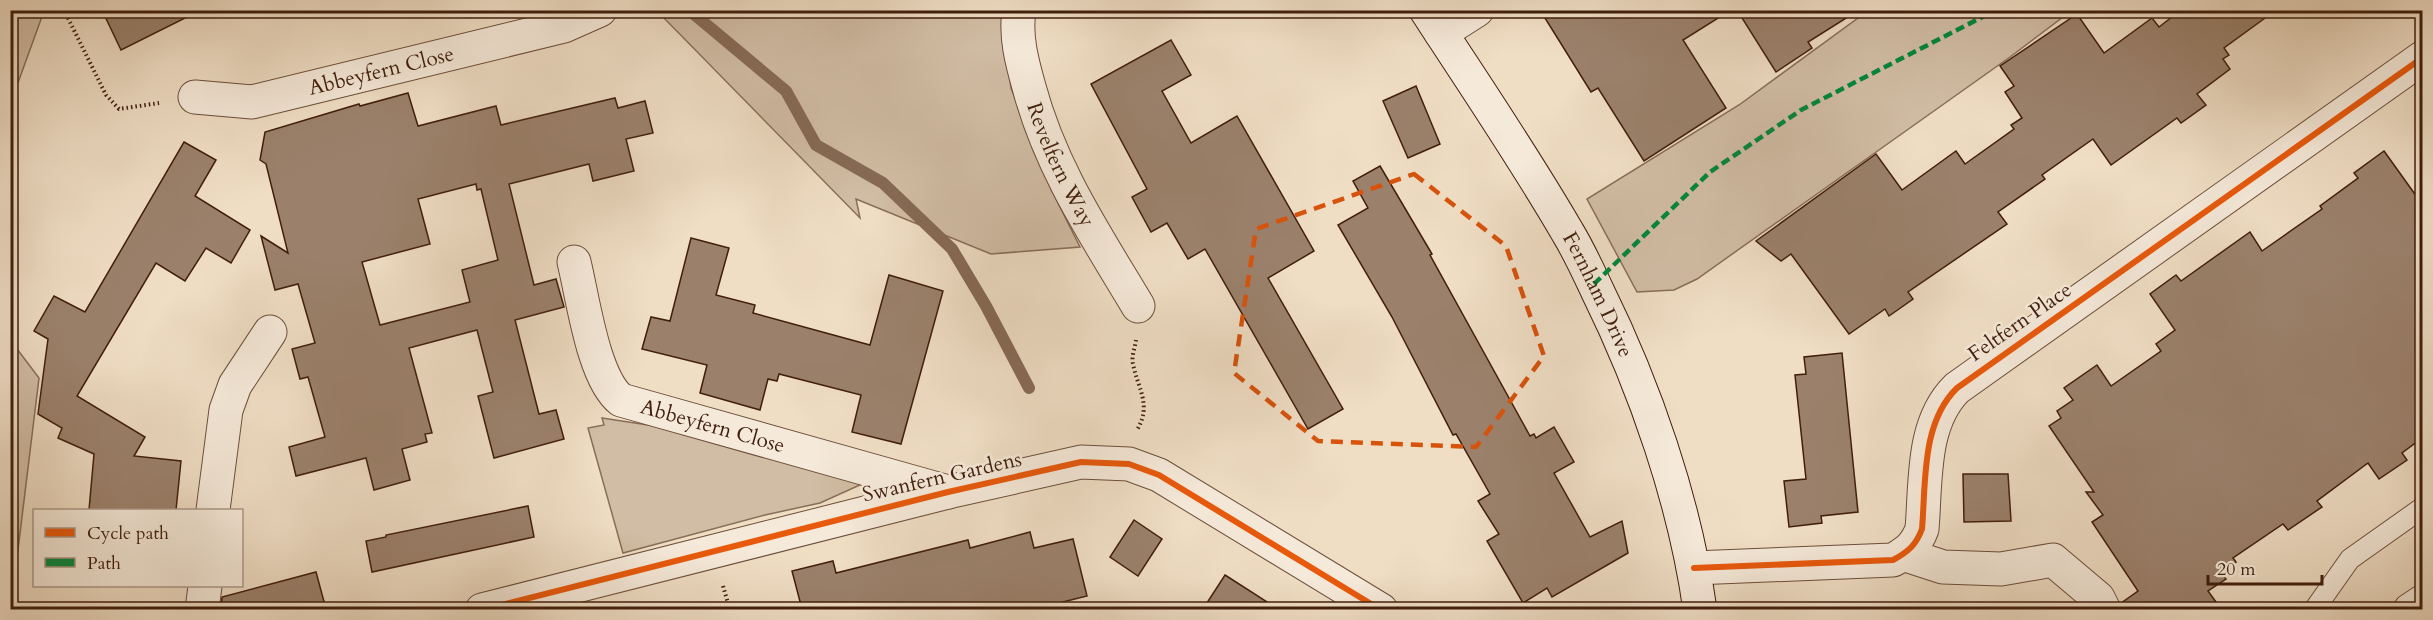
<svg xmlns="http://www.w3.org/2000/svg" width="2433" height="620" font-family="Cardo,serif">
  <rect width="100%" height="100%" fill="#efddc4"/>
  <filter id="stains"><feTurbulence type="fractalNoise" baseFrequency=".00333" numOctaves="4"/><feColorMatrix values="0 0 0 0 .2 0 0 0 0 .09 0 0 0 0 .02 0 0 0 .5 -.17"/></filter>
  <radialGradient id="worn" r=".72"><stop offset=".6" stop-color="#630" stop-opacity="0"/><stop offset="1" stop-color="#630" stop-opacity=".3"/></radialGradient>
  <g fill="#d1bda5" stroke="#886e58" stroke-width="1.5">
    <path d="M11,10L44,11L11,102L10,11Z"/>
    <path d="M1869,10L2071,11L2010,57L1697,279L1674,290L1637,292L1587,199L1739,105Z"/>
    <path d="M653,11H1001L1011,88L1051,189L1080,247L991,254L856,199L860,218L664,18Z"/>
    <path d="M11,341L39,378L11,607Z"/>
    <path d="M602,418L707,434L853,474L860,485L820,503L765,515L623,553L588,428L604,425Z"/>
  </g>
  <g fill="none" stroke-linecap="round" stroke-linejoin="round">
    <path stroke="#866a55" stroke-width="12" d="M689,10L786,91L816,145L883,183L952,249L986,306L1029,388"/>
  </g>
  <g fill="#9b816c" stroke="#401e0c" stroke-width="1.5" fill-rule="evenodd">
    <path d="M102,10H201L121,50Z"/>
    <path d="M1540,10H1731L1683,40L1726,108L1644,161L1598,88L1591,92Z"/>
    <path d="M1737,10H1859L1808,42L1812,48L1776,72Z"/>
    <path d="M2181,10H2276L2224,48L2229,55L2223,59L2230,69L2197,94L2206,105L2181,123L2177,118L2111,165L2093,139L2042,175L2045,179L1998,212L2007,224L1908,292L1913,299L1889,316L1885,309L1849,334L1791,254L1781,261L1756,241L1876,154L1902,190L1956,151L1965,164L2014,129L2011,125L2022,118L2005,92L2014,86L2000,66L2077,14L2104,53L2152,18L2159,27Z"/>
    <path d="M1171,40L1191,75L1162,91L1191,143L1237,116L1314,251L1268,278L1343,409L1308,429L1205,249L1188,259L1167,223L1151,232L1132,197L1147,189L1091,84Z"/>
    <path d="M1416,86L1440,144L1408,158L1383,101Z"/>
    <path d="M408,93L418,126L496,106L501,125L615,98L618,108L645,101L653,133L626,139L634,171L593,181L589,164L509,184L534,285L556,279L564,307L515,320L539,414L556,410L564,439L494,458L478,396L493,392L477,330L409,348L432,433L425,434L427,442L402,449L410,480L374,490L366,458L296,476L289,447L325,437L308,377L300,379L292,349L315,343L298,284L275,290L261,236L288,253L266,164L260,160L265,132L359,104L360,106ZM476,184L477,190L481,189L498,260L462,270L470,302L380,325L362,262L430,244L418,199Z"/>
    <path d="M184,142L216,160L195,196L250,230L231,263L206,248L185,281L156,263L77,396L145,437L134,456L181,461L176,510H89L94,454L58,438L62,428L38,414L48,339L34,331L54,296L85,312Z"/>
    <path d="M2384,151L2422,204V438L2402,453L2407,460L2379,479L2368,463L2317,501L2322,507L2288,530L2283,524L2233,558L2236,562L2221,572L2226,579L2208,591L2221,609H2122L2121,603L2138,591L2092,522L2103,515L2086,492H2094L2049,426L2061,418L2057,411L2073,400L2064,388L2097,365L2111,386L2161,351L2156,344L2175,330L2150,294L2176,275L2181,281L2250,232L2262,251L2322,209L2320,206L2358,178L2354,173Z"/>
    <path d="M1380,166L1432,254L1430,255L1530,436L1534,434L1536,438L1554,427L1574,462L1554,473L1590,537L1622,521L1628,553L1552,597L1547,588L1523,603L1487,541L1499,534L1478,501L1490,494L1456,434L1453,435L1392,317L1338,225L1368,208L1353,181Z"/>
    <path d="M691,238L729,248L716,295L755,305L753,313L870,345L889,275L943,291L901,444L852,432L861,395L779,374L777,381L768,379L760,410L700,393L707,365L642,349L651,317L670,321Z"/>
    <path d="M1842,353L1858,512L1821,516L1822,523L1789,527L1784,481L1806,479L1795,375L1806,374L1804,357Z"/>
    <path d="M1963,474H2008L2011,521L1964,522Z"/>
    <path d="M528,506L534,537L372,572L366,541L386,537V535Z"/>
    <path d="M1134,520L1162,539L1138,576L1110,557Z"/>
    <path d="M1030,532L1034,548L1073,539L1087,596L1035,609H802L792,571L833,561L836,573L968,540L970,548Z"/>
    <path d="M316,572L326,609H221L222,597Z"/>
    <path d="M1225,575L1278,609H1203Z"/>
  </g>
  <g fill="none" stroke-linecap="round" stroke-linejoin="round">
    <defs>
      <path id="lane" d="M2314,610L2350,559L2422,508"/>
      <g id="street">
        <path id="s1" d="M1019,10C1015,37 1022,62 1029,87C1051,169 1095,234 1138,306"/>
        <path d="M1441,33L1477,10"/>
        <path id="s2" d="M195,97L252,102L564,26L600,10"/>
        <path id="s3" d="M574,262C583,298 593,378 621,400L948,492"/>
        <path d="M213,510L226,410L235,385L270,332"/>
        <path d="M1903,554L1943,567L2001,569L2053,560L2098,598L2104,610"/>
        <path d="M1694,568L1893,560C1908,552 1916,545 1922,529C1926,483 1921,423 1957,388L2422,58"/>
        <path d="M202,610L205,586"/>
        <path d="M482,610L948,492L1081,462L1129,464L1159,475L1381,610"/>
        <path d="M2410,610L2422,602"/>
      </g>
      <g id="secondary">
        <path id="s4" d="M1426,10C1474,84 1524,157 1568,233C1579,251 1588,271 1597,290C1645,387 1685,502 1700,610"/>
      </g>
    </defs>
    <use href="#lane" stroke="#6c4e3a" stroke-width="22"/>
    <use href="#street" stroke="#6c4e3a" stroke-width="35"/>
    <use href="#secondary" stroke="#401e0c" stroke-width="35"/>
    <g stroke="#401e0c" stroke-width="4" stroke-dasharray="1.5 3" stroke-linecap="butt">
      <path d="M64,10L106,95L119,109L159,103"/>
      <path d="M1136,340C1135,348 1131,357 1133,364C1138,389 1152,405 1137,430"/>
      <path d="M723,586L730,610"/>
    </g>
    <use href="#lane" stroke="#f5e9d9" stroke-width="20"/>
    <use href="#street" stroke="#f5e9d9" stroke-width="33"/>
    <use href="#secondary" stroke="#f5e9d9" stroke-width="33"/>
    <path stroke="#00873e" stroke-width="4.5" stroke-dasharray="9 4.5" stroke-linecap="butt" d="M1594,284L1710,172L1801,110L1996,10"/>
    <defs>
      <g id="cycleway">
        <path d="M1694,568L1893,560C1908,552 1916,545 1922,529C1926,483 1921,423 1957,388L2422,58"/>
        <path d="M482,610L948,492L1081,462L1129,464L1159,475L1381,610"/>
      </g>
    </defs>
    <use href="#cycleway" stroke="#f5e9d9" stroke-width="10"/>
    <use href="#cycleway" stroke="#e8590c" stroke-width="6"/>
  </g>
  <path fill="none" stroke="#d7530c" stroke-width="4.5" stroke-dasharray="12 8" stroke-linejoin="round" d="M1414,174L1506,246L1544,356L1476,447L1318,441L1234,373L1256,229Z"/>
  <g text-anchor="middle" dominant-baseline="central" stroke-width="5" stroke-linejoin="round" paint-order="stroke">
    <g font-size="21" fill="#401e0c" stroke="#f5e9d9">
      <text stroke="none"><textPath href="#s2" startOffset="190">Abbeyfern Close</textPath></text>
      <text stroke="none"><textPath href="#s1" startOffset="162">Revelfern Way</textPath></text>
      <text stroke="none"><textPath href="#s4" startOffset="333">Fernham Drive</textPath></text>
      <text transform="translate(2020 322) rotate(-35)">Feltfern Place</text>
      <text stroke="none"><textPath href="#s3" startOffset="243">Abbeyfern Close</textPath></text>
      <text transform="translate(942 477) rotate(-13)">Swanfern Gardens</text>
    </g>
  </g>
  <rect width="2433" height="620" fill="none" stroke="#efddc4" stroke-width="36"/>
  <rect x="12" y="12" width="2409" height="596" fill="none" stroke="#401e0c" stroke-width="3"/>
  <rect x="18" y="18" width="2397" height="584" fill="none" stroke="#401e0c" stroke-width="1.5"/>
  <rect x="33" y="509" width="210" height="78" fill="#f5e9d9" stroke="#ad9887" stroke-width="1.5"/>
  <rect x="45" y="528" width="30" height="9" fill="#e8590c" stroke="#ad9887" stroke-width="1.5"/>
  <text x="87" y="539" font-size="18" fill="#401e0c">Cycle path</text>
  <rect x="45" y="558" width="30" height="9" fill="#00873e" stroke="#ad9887" stroke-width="1.5"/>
  <text x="87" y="569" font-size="18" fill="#401e0c">Path</text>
  <path d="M2208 575v9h114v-9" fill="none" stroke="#401e0c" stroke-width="3"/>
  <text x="2217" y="575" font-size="18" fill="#401e0c" stroke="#f5e9d9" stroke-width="4.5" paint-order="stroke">20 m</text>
  <rect width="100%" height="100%" filter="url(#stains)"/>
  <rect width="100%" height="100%" fill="url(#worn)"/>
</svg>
